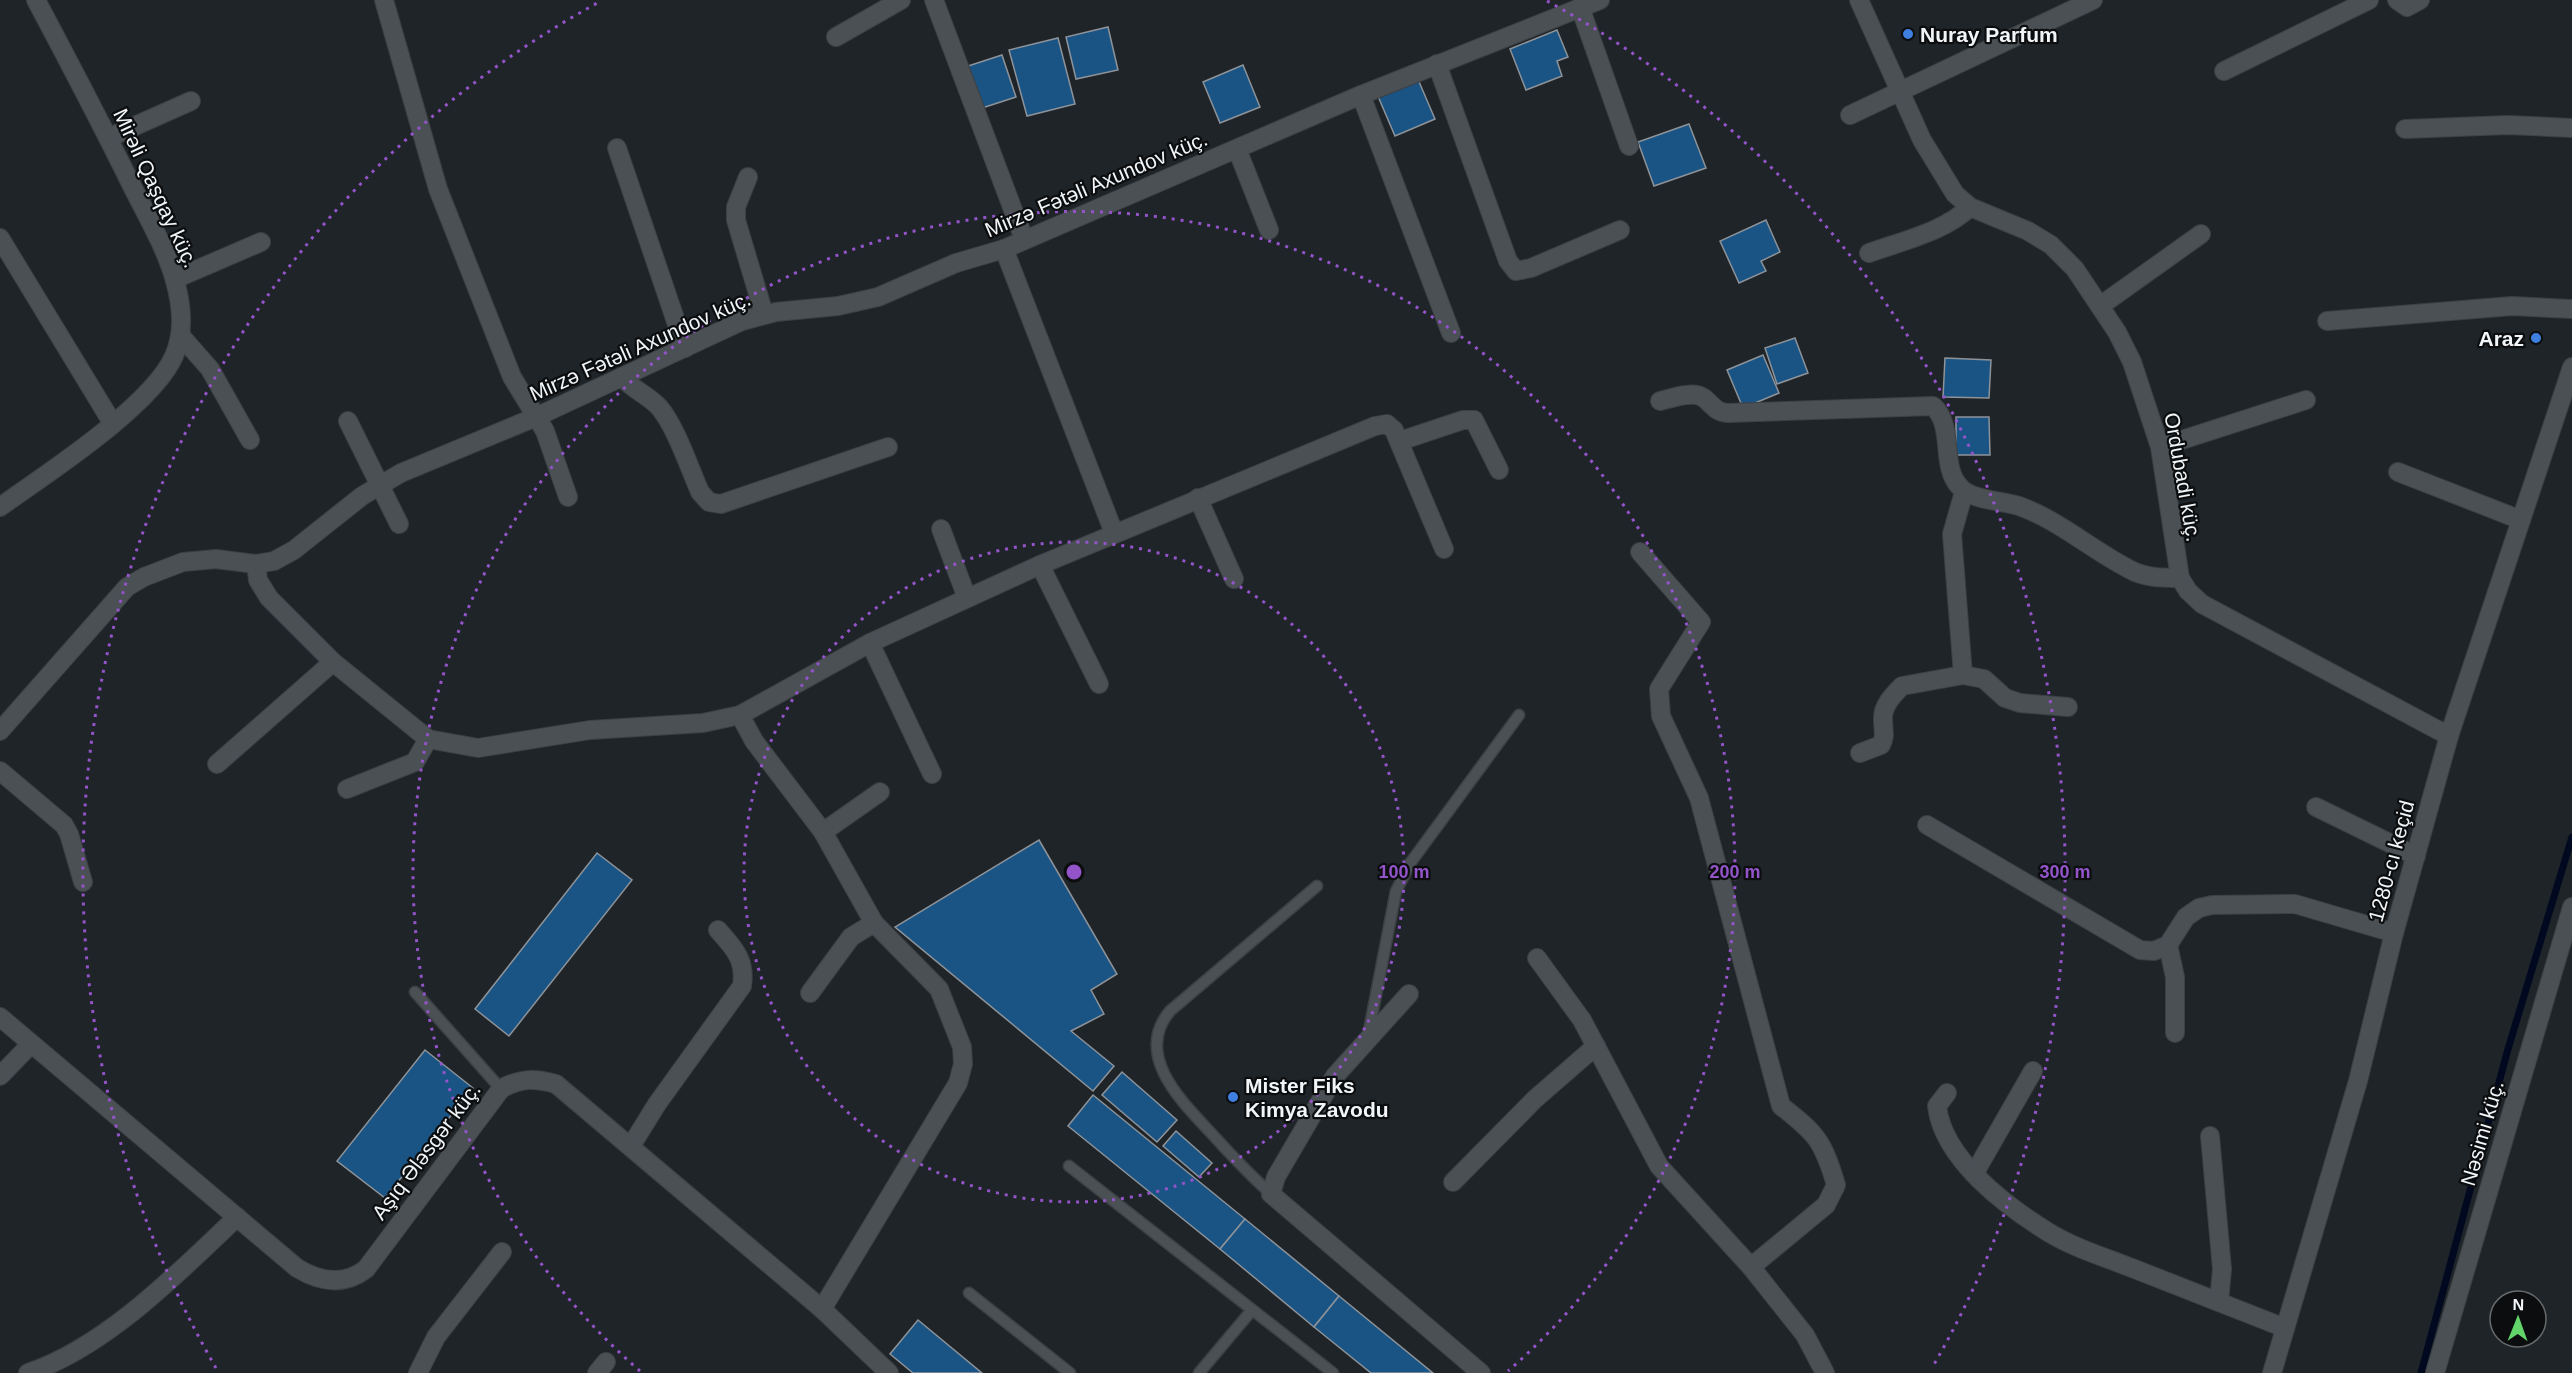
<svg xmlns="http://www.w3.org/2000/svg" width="2572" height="1373" font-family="Arial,sans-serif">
  <rect width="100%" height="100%" fill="#1f2428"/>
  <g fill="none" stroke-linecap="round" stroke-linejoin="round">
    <path stroke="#000920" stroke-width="7" d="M2421,1373L2508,1049L2572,837"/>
  </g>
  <g fill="#1a5484" stroke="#8e9399" stroke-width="1.5">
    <path d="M1108,27L1118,70L1076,79L1066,37Z"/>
    <path d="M1557,30L1568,57L1557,61L1562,76L1526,90L1510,49Z"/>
    <path d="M1058,38L1075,104L1027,116L1009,50Z"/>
    <path d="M1002,55L1016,97L979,109L965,67Z"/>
    <path d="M1243,65L1260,107L1220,123L1203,82Z"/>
    <path d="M1417,77L1435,119L1395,136L1377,94Z"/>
    <path d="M1689,124L1706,168L1654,186L1638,142Z"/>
    <path d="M1766,220L1780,252L1761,261L1766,271L1739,283L1720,241Z"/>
    <path d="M1795,338L1808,373L1777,384L1765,348Z"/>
    <path d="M1763,355L1779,393L1743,408L1727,370Z"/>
    <path d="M1945,358L1991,360L1989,398L1943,397Z"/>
    <path d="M1956,417H1989L1990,455H1956Z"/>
    <path d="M1039,840L1117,974L1091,990L1104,1014L1071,1031L1114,1066L1093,1091L895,927Z"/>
    <path d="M597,853L632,880L509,1036L475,1009Z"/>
    <path d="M425,1050L473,1088L385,1198L337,1161Z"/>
    <path d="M1122,1072L1177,1120L1157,1142L1102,1095Z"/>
    <path d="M1093,1095L1245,1219L1220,1249L1068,1126Z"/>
    <path d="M1176,1131L1212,1163L1199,1177L1163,1146Z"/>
    <path d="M1245,1219L1339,1296L1314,1327L1220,1249Z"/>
    <path d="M1339,1296L1433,1373H1371L1314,1327Z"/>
    <path d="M918,1320L982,1373H913L890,1354Z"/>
  </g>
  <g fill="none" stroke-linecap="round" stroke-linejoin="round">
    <defs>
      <g id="service">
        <path d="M415,992L501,1089"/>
        <path d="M1368,1036L1396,891L1411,862L1519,715"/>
        <path d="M1069,1166L1333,1373"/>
        <path d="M1271,1194C1250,1175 1231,1155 1212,1134C1182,1102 1133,1055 1170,1011L1317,886"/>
        <path d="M969,1293L1070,1373"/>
        <path d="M1199,1373L1252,1310"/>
      </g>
      <g id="minor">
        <path d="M384,0L438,189L512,377L545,431L568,497"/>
        <path d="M934,0L1024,239"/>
        <path d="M1859,0L1922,140L1955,194L1970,207L2028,231L2051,245L2075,269L2117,332L2132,362L2160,447L2180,578L2188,591L2202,604L2449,736"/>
        <path d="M2397,0L2407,7L2420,0"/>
        <path d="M1580,7L1629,146"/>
        <path d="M836,37L901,0"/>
        <path d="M1437,64L1508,261L1516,271L1531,268L1620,230"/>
        <path d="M2224,71L2369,0"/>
        <path d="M1361,95L1451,333"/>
        <path d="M1850,115L2093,0"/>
        <path d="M2405,129L2508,125L2572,128"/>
        <path d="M108,138L191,101"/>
        <path d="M617,148L685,348"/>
        <path d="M1237,149L1269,230"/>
        <path d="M748,177L736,207V220L764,314"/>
        <path d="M0,238L113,424"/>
        <path d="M1004,249L1114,533"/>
        <path d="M1869,253C1902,241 1944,232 1970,207"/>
        <path d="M175,279L261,242"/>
        <path d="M2100,306L2201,234"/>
        <path d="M2327,321L2512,306L2572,309"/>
        <path d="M181,336L210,369L250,440"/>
        <path d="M622,377C633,390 648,395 659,407C676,427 689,467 700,492L709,502L721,504L888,447"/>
        <path d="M1660,401C1672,398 1693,390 1704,398C1714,406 1715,412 1728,413L1933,406C1955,426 1940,465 1959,486C1971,501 2002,500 2019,506C2061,521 2095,553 2135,572C2149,578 2165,578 2180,578"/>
        <path d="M348,421L399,524"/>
        <path d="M1400,441L1463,420H1474L1499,470"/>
        <path d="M2160,447L2306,400"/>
        <path d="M2398,472L2521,520"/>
        <path d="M1198,498L1234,579"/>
        <path d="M0,507C46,474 152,406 174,356C185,332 182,306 175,281C166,248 147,216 132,186C101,123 69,62 36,0"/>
        <path d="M941,529L967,598"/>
        <path d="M1640,552L1701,622L1659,689L1661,716L1699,798L1781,1106C1817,1134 1823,1141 1836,1185L1826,1205L1751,1267"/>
        <path d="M256,564L258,580L269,598L333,662L428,739L478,748L590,730L703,723L740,715L870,643L1040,565L1375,426L1387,424L1394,430L1444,549"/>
        <path d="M1040,565L1099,684"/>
        <path d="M870,643L932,774"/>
        <path d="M1963,675L1952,534L1964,492"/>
        <path d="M740,715L754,741L823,832L874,923L939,989L962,1047L963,1064L958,1083L822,1309"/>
        <path d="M0,731L127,587L144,577L183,562L216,559L256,564L274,561L294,550L362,496L401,473L536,417L742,321L776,312L838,306L878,297L956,263L1004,249L1361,95L1600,0"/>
        <path d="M1860,753L1881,745C1886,735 1883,731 1883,720C1882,706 1893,695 1902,686L1963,675L1984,679L2005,698L2020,703L2068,707"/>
        <path d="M217,764L333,662"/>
        <path d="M0,771L64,825L69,834L83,882"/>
        <path d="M347,789L415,762L428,739"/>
        <path d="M2316,807L2416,856"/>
        <path d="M1927,825L2140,950L2154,951L2168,945L2186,917L2199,908L2212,905L2295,904L2394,933"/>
        <path d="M823,832L880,792"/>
        <path d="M2168,945L2175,977V1033"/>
        <path d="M1537,958L1582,1020L1659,1166L1751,1267L1805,1335L1825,1373"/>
        <path d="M810,993L851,937L874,923"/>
        <path d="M1409,994L1335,1076L1276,1177L1271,1194L1481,1373"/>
        <path d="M0,1076L31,1044"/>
        <path d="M1947,1093L1937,1106C1943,1159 2006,1206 2048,1232C2074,1248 2104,1257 2132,1268C2183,1288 2234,1308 2285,1328"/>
        <path d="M2210,1136L2222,1269L2219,1302"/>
        <path d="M631,1146L657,1104L742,986C746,960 734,948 718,930"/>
        <path d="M1974,1174L2033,1071"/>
        <path d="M1453,1182L1535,1099L1596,1046"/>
        <path d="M28,1373C106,1347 178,1273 237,1217"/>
        <path d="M418,1373L436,1337L502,1252"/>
        <path d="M597,1373L606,1362"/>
        <path d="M2435,1373L2572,907"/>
      </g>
      <g id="tertiary">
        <path d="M0,1017L297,1268C320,1282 344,1286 366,1269L501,1089C520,1078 535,1078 556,1084L822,1309L889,1373"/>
        <path d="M2272,1373L2358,1081L2394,933L2449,736L2572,367"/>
      </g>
    </defs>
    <use href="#service" stroke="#3c4044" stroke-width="13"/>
    <use href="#minor" stroke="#3c4044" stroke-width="20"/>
    <use href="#tertiary" stroke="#3c4044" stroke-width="20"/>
    <use href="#service" stroke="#4b5055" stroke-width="10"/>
    <use href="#minor" stroke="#4b5055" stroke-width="18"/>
    <use href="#tertiary" stroke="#4b5055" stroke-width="18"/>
  </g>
  <g fill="none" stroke="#9354ca" stroke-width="3" stroke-dasharray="3 6">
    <circle cx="1074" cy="872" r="330"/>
    <path d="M640 1371A661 661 0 1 1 1508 1371"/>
    <path d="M216 1368A991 991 0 0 1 601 1M1547 1A991 991 0 0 1 1932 1368"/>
  </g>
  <g fill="#3f7fe0" stroke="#0b0d0e" stroke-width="2">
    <circle cx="1908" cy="34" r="6"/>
    <circle cx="2536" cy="338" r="6"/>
    <circle cx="1233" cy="1097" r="6"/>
  </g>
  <g text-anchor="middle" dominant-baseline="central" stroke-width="4.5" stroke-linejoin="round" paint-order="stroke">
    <g font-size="21" font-weight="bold" fill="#f2f5f8" stroke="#0b0d0e" text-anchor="start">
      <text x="1920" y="34">Nuray Parfum</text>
      <text x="2524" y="338" text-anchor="end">Araz</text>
      <text x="1245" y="1085">Mister Fiks<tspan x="1245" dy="24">Kimya Zavodu</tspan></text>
    </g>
    <g font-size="21" fill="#f2f5f8" stroke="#0b0d0e">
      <text transform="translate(1096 184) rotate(-23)">Mirzə Fətəli Axundov küç.</text>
      <text transform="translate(156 188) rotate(65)">Mirəli Qaşqay küç.</text>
      <text transform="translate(640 346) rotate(-24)">Mirzə Fətəli Axundov küç.</text>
      <text transform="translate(2183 477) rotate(80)">Ordubadi küç.</text>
      <text transform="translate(2391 861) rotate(-75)">1280-cı keçid</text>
      <text transform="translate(2482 1133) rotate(-74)">Nəsimi küç.</text>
      <text transform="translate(426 1151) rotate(-53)">Aşıq Ələsgər küç.</text>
    </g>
  </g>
  <circle cx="1074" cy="872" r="9" fill="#9354ca" stroke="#0b0d0e" stroke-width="3"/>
  <g font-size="18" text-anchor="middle" font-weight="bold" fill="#9354ca" stroke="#0b0d0e" stroke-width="4.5" stroke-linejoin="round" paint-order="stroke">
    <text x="1404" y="878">100 m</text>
    <text x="1735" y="878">200 m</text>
    <text x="2065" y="878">300 m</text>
  </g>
  <g transform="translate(2518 1319) rotate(1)"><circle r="28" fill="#0b0d0e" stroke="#676a6c" stroke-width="1.5"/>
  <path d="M0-4.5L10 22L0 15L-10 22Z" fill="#62d469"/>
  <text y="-9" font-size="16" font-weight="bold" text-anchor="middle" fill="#f2f5f8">N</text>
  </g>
</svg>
